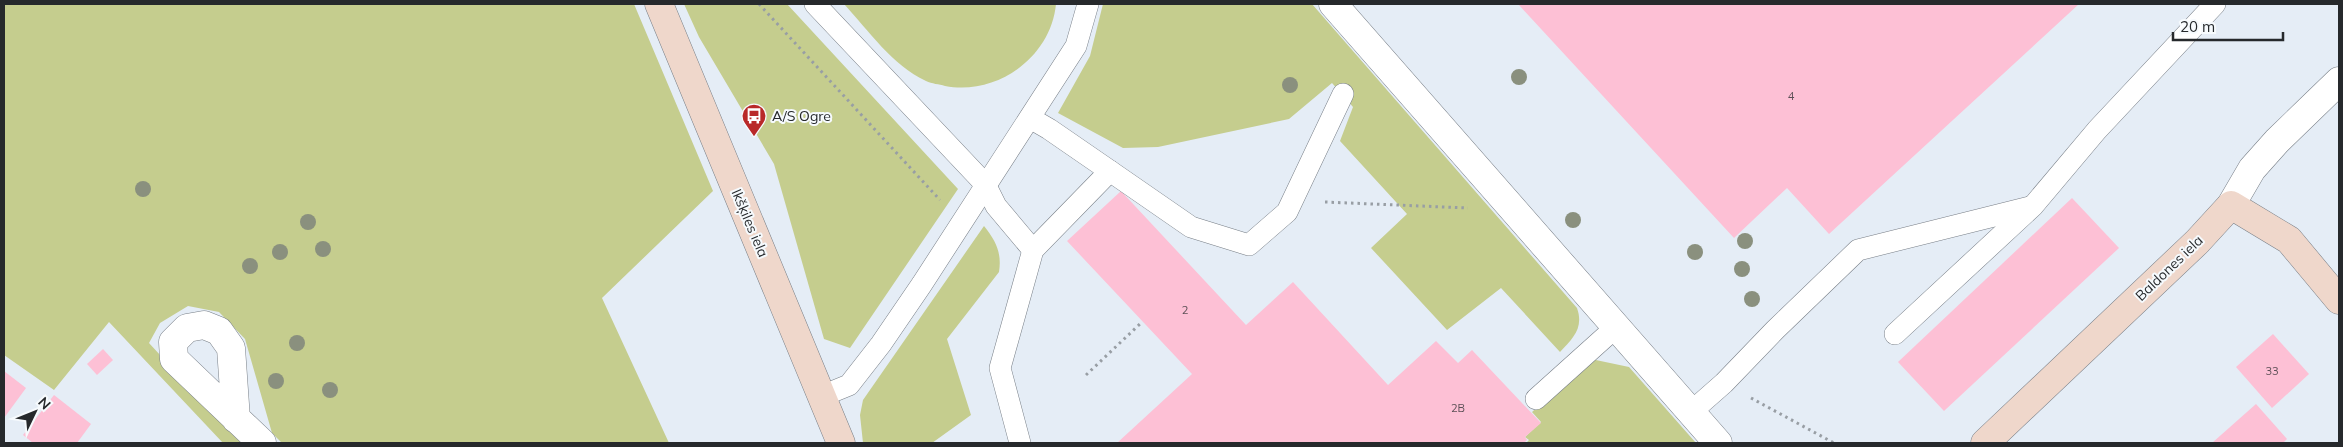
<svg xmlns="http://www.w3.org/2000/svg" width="2343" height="447" font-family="Mulish,sans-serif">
  <rect width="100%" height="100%" fill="#e5edf6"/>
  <g fill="#c5cd8e">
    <path d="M4,4H634L713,191L602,298L669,443H282L272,433L245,339L219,312L188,306L160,323L149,343L241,443H223L109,322L54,390L4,355Z"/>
    <path d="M684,4H787L958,189L850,348L824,339L774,164L699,37Z"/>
    <path d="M844,4H1056C1051,57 997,96 945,86C939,84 932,84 926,81C892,65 869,31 844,4Z"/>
    <path d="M1103,4H1312L1577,308C1584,328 1573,338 1560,352L1501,288L1447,330L1371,248L1407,214L1340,141L1353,107L1332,83L1289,119L1158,147L1123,148L1058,113L1090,56Z"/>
    <path d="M984,226C996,241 1002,253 999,272L947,339L971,415L932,443H863L860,415L863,400Z"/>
    <path d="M1591,359L1629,367L1696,443H1526L1529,440L1525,437L1541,422L1532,412Z"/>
  </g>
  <g fill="#fdc0d5">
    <path d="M1518,4H2079L1829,234L1787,188L1734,238Z"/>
    <path d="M1121,191L1246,325L1293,282L1388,385L1436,341L1458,363L1472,350L1541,423L1525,437L1527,440L1524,443H1117L1192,374L1067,241Z"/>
    <path d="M2072,198L2119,248L1944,411L1898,362Z"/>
    <path d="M2273,334L2309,374L2272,408L2236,367Z"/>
    <path d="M103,349L113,360L97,375L87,364Z"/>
    <path d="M4,371L26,388L4,418Z"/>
    <path d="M54,395L91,424L77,443H33L23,435Z"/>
    <path d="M2256,404L2287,439L2283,443H2212Z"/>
  </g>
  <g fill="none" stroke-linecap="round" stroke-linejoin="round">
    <defs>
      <g id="lane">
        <path d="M815,4L985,184L996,206L1033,250"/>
        <path d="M1030,118L1049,129L1110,171"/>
        <path d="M1895,334L2033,206L2097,130L2215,4"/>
        <path d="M822,396L849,385L881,344L922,284L1076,46L1088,4"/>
        <path d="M1536,399L1615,328"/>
        <path d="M1691,412L1724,383L1775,330L1858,250L2030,207"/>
        <path d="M1020,443L1000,368L1033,250L1110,171L1191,227L1249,245L1287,212L1343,94"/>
      </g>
      <g id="street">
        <path d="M1333,4L1718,443"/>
        <path d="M2231,205L2252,169L2277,141L2339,81"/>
        <path d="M236,419L231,348L219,331L204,325L187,328L173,342L174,359L262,443"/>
      </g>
      <g id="secondary">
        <path d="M659,4L841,443"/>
        <path d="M1985,443L2197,242L2231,205L2289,240L2339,300"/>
      </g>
    </defs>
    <use href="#lane" stroke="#787f87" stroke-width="22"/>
    <use href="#street" stroke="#787f87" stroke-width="29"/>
    <use href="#secondary" stroke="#787f87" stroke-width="29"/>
    <g stroke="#989ea4" stroke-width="3" stroke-dasharray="2.5 4" stroke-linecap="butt">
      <path d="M759,4L940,200"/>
      <path d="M1325,202L1468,208"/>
      <path d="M1086,375L1142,322"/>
      <path d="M1751,398L1834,443"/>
    </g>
    <use href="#lane" stroke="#fff" stroke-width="21"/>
    <use href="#street" stroke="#fff" stroke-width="28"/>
    <use href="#secondary" stroke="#efd7cb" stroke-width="28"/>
  </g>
  <g fill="#8a907e">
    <circle cx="1519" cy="77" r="8"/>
    <circle cx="1290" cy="85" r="8"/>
    <circle cx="143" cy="189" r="8"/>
    <circle cx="1573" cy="220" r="8"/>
    <circle cx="308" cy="222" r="8"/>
    <circle cx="1745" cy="241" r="8"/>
    <circle cx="323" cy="249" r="8"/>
    <circle cx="280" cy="252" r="8"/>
    <circle cx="1695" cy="252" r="8"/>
    <circle cx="250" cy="266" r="8"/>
    <circle cx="1742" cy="269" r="8"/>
    <circle cx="1752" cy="299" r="8"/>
    <circle cx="297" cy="343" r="8"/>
    <circle cx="276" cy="381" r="8"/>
    <circle cx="330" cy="390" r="8"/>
  </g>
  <defs>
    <symbol id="bus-pin" viewBox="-11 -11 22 30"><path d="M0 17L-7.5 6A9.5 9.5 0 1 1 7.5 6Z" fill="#b92929" stroke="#f6fafd"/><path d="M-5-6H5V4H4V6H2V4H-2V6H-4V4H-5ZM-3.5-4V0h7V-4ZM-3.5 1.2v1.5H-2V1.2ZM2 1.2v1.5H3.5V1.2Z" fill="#fff"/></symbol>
  </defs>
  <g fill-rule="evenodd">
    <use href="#bus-pin" x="740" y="102" width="28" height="38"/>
  </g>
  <g text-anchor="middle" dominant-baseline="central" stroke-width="4" stroke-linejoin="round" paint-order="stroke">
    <g font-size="11" fill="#5c4f56">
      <text x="1791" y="96">4</text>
      <text x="1185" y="310">2</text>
      <text x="2272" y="371">33</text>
      <text x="1458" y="408">2B</text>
    </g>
    <g font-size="14" fill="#26292c" stroke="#f6fafd" text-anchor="start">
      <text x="772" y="116">A/S Ogre</text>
    </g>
    <g font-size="14" fill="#26292c" stroke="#f6fafd">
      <text transform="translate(750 223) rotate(67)">Ikšķiles iela</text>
      <text transform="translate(2169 268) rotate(-44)">Baldones iela</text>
    </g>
  </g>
  <rect width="2343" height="447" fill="none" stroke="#26292c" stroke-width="10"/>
  <g transform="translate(35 412) rotate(47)" stroke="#f6fafd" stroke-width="4" paint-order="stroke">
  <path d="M0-4L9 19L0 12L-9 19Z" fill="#26292c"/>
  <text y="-8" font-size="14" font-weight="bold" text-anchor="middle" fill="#26292c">N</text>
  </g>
  <path d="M2173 32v8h110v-8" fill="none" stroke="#26292c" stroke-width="2.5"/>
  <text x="2180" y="32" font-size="15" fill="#26292c" stroke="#f6fafd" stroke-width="4" paint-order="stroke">20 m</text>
</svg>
